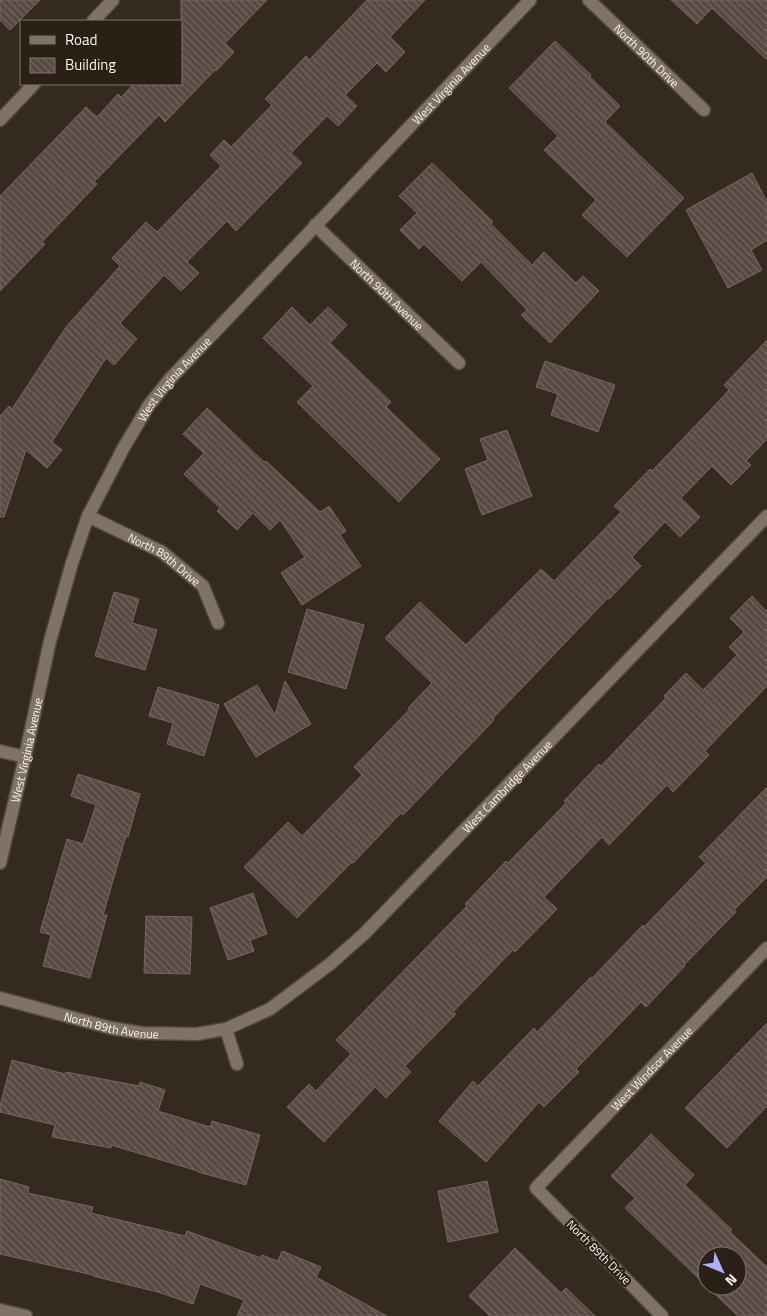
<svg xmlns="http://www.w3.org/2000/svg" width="767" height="1316" font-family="'Titillium Web',sans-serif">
  <defs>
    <pattern id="building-back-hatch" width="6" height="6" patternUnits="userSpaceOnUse" patternTransform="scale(1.25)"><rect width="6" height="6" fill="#594944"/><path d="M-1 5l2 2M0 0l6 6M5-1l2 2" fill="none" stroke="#72645f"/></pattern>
  </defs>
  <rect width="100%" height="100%" fill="#352a20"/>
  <g fill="url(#building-back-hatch)" stroke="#776660" fill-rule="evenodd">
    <path d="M0,0H40L10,30L0,20Z"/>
    <path d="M181,0H267L225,43L234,52L216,71L215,70L165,122L159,115L94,182L97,184L42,242L45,244L0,291V196L86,107L97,117L118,94L121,97L134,84H181Z"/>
    <path d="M367,0H425L390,37L405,52L386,72L377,63L345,95L357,106L338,126L327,116L291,153L302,163L236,231L227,221L187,262L199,273L181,291L164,275L120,323L137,339L114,365L106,358L52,442L62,450L47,468L26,450L4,517H0V416L9,406L12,409L66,327L120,266L112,258L146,222L157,232L221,166L210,155L224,140L231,147L272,105L265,99L306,56L309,60Z"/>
    <path d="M671,0H767V60L712,8L697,24Z"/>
    <path d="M555,41L591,75L590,77L620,106L605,122L684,198L627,257L582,215L596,200L544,150L558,136L509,88Z"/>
    <path d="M432,163L493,222L491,224L532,265L544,252L576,283L583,276L599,291L550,343L521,315L527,310L481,262L462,281L424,244L419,249L400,230L417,213L399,196Z"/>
    <path d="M752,173L767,202V240L751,250L762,270L728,288L686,210Z"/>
    <path d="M292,307L310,325L328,307L347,325L330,343L391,402L386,407L440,459L399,502L297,402L313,386L263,338Z"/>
    <path d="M767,340V439L746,461L751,465L731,485L712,466L681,498L700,517L680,537L665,522L632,557L641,566L609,599L608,598L543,666L493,718L494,720L403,815L401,813L353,863L352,862L297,918L244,867L288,822L302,836L362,775L354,767L410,709L408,708L432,683L385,638L420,602L466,645L541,569L554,581L621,512L614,506L650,469L652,471L718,402L729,390L724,385Z"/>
    <path d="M545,361L615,385L598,432L551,415L558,394L536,387Z"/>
    <path d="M207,408L264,462L266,461L320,512L329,506L346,531L340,535L361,566L302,605L281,573L305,557L280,520L270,530L253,513L237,530L217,511L220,508L184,474L204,453L183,434Z"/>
    <path d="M507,430L532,496L482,515L465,469L488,460L480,439Z"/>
    <path d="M114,592L139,599L132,623L157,630L145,670L95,656Z"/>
    <path d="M752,596L766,611L767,609V686L705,751L709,755L673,792L667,785L609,845L602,837L544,897L557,909L515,952L513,950L453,1012L456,1014L405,1066L411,1072L386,1098L375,1087L324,1142L287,1107L309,1084L316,1091L351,1054L336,1040L467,906L465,904L506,861L508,863L566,803L564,801L599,764L601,766L666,698L664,696L686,673L703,690L737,655L729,647L744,632L730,618Z"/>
    <path d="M307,609L364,625L346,689L288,672Z"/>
    <path d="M285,681L311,724L256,757L224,704L257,685L275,715Z"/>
    <path d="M158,687L219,705L204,756L167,744L173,723L149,716Z"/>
    <path d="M78,774L140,794L128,837L126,836L103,915H107L90,978L43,966L51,935L40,932L67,839L83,844L96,805L71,796Z"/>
    <path d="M767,787V877L734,910L736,912L684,965L685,966L646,1007L641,1002L576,1069L579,1072L544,1107L539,1102L486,1162L439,1121L473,1081L478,1086L534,1028L537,1032L591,977L592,978L643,925L644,927L706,863L699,857Z"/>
    <path d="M253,893L267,934L250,940L254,951L228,960L210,908Z"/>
    <path d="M146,916L192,917L190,974L144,973Z"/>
    <path d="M767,1023V1106L727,1148L685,1108Z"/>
    <path d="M12,1060L65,1074L66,1072L139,1086L140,1082L165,1090L158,1111L210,1127L212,1121L260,1135L246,1185L198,1172V1171L111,1145V1148L52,1137L55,1125L0,1112V1106Z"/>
    <path d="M651,1134L694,1175L685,1185L732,1230L730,1232L767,1267V1316H738L625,1208L635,1198L611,1176ZM707,1256H737V1286H707Z"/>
    <path d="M0,1179L29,1187L28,1193L93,1207L91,1213L185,1236L187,1231L261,1258L262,1255L278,1261L282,1251L321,1267L316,1277L387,1316H237L244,1300L200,1284L193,1304L158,1292L93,1276V1275L0,1254Z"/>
    <path d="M487,1181L498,1232L448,1242L438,1191Z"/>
    <path d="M515,1248L561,1293L566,1288L595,1316H490L469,1296Z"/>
  </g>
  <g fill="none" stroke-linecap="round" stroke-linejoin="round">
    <defs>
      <g id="minor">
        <path id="s1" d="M589,0L704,110"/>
        <path d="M93,21L113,0"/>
        <path d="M0,120L34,84"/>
        <path id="s2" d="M315,225L459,363"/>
        <path id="s3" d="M88,516L162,552L203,586L218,623"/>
        <path d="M0,751L25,757"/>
        <path id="s4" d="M0,863L25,757L50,641L72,563L88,516L124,447L149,405L170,379L530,0"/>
        <path id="s5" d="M0,998L111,1028L142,1033L197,1034L226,1029L270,1009L330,964L365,933L767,516"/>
        <path d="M226,1029L237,1064"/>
        <path d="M0,1310L26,1316"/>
        <path id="s6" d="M662,1316L536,1188L767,948"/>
      </g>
    </defs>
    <use href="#minor" stroke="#51483f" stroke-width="15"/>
    <use href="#minor" stroke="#7f7266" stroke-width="12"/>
  </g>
  <g text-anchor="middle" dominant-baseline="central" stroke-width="4.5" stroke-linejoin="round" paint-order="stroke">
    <g font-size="12" fill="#f9f1eb" stroke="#2b2016">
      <text stroke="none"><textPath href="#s1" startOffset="80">North 90th Drive</textPath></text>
      <text stroke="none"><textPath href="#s4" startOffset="926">West Virginia Avenue</textPath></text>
      <text stroke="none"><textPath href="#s2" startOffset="100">North 90th Avenue</textPath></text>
      <text stroke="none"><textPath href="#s4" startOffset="521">West Virginia Avenue</textPath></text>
      <text stroke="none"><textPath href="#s3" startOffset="88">North 89th Drive</textPath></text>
      <text stroke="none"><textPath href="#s4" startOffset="116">West Virginia Avenue</textPath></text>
      <text stroke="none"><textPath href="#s5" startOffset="605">West Cambridge Avenue</textPath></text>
      <text stroke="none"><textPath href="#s5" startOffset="115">North 89th Avenue</textPath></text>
      <text stroke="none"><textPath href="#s6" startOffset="346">West Windsor Avenue</textPath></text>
      <text transform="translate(599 1252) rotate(45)">North 89th Drive</text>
    </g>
  </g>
  <rect x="20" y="20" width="162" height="65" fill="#2b2016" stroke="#7d746b"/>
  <rect x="30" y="36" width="25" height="8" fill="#7f7266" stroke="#7d746b"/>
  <text x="65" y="45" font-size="15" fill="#f9f1eb">Road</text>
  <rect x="30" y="58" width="25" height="15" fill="url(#building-back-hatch)" stroke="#7d746b"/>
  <text x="65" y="70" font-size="15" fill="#f9f1eb">Building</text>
  <g transform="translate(722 1271) rotate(134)"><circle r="24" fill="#2b2016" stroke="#7d746b"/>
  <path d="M0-4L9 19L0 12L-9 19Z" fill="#acaffb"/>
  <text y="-8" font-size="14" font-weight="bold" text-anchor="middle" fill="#f9f1eb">N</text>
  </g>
</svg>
